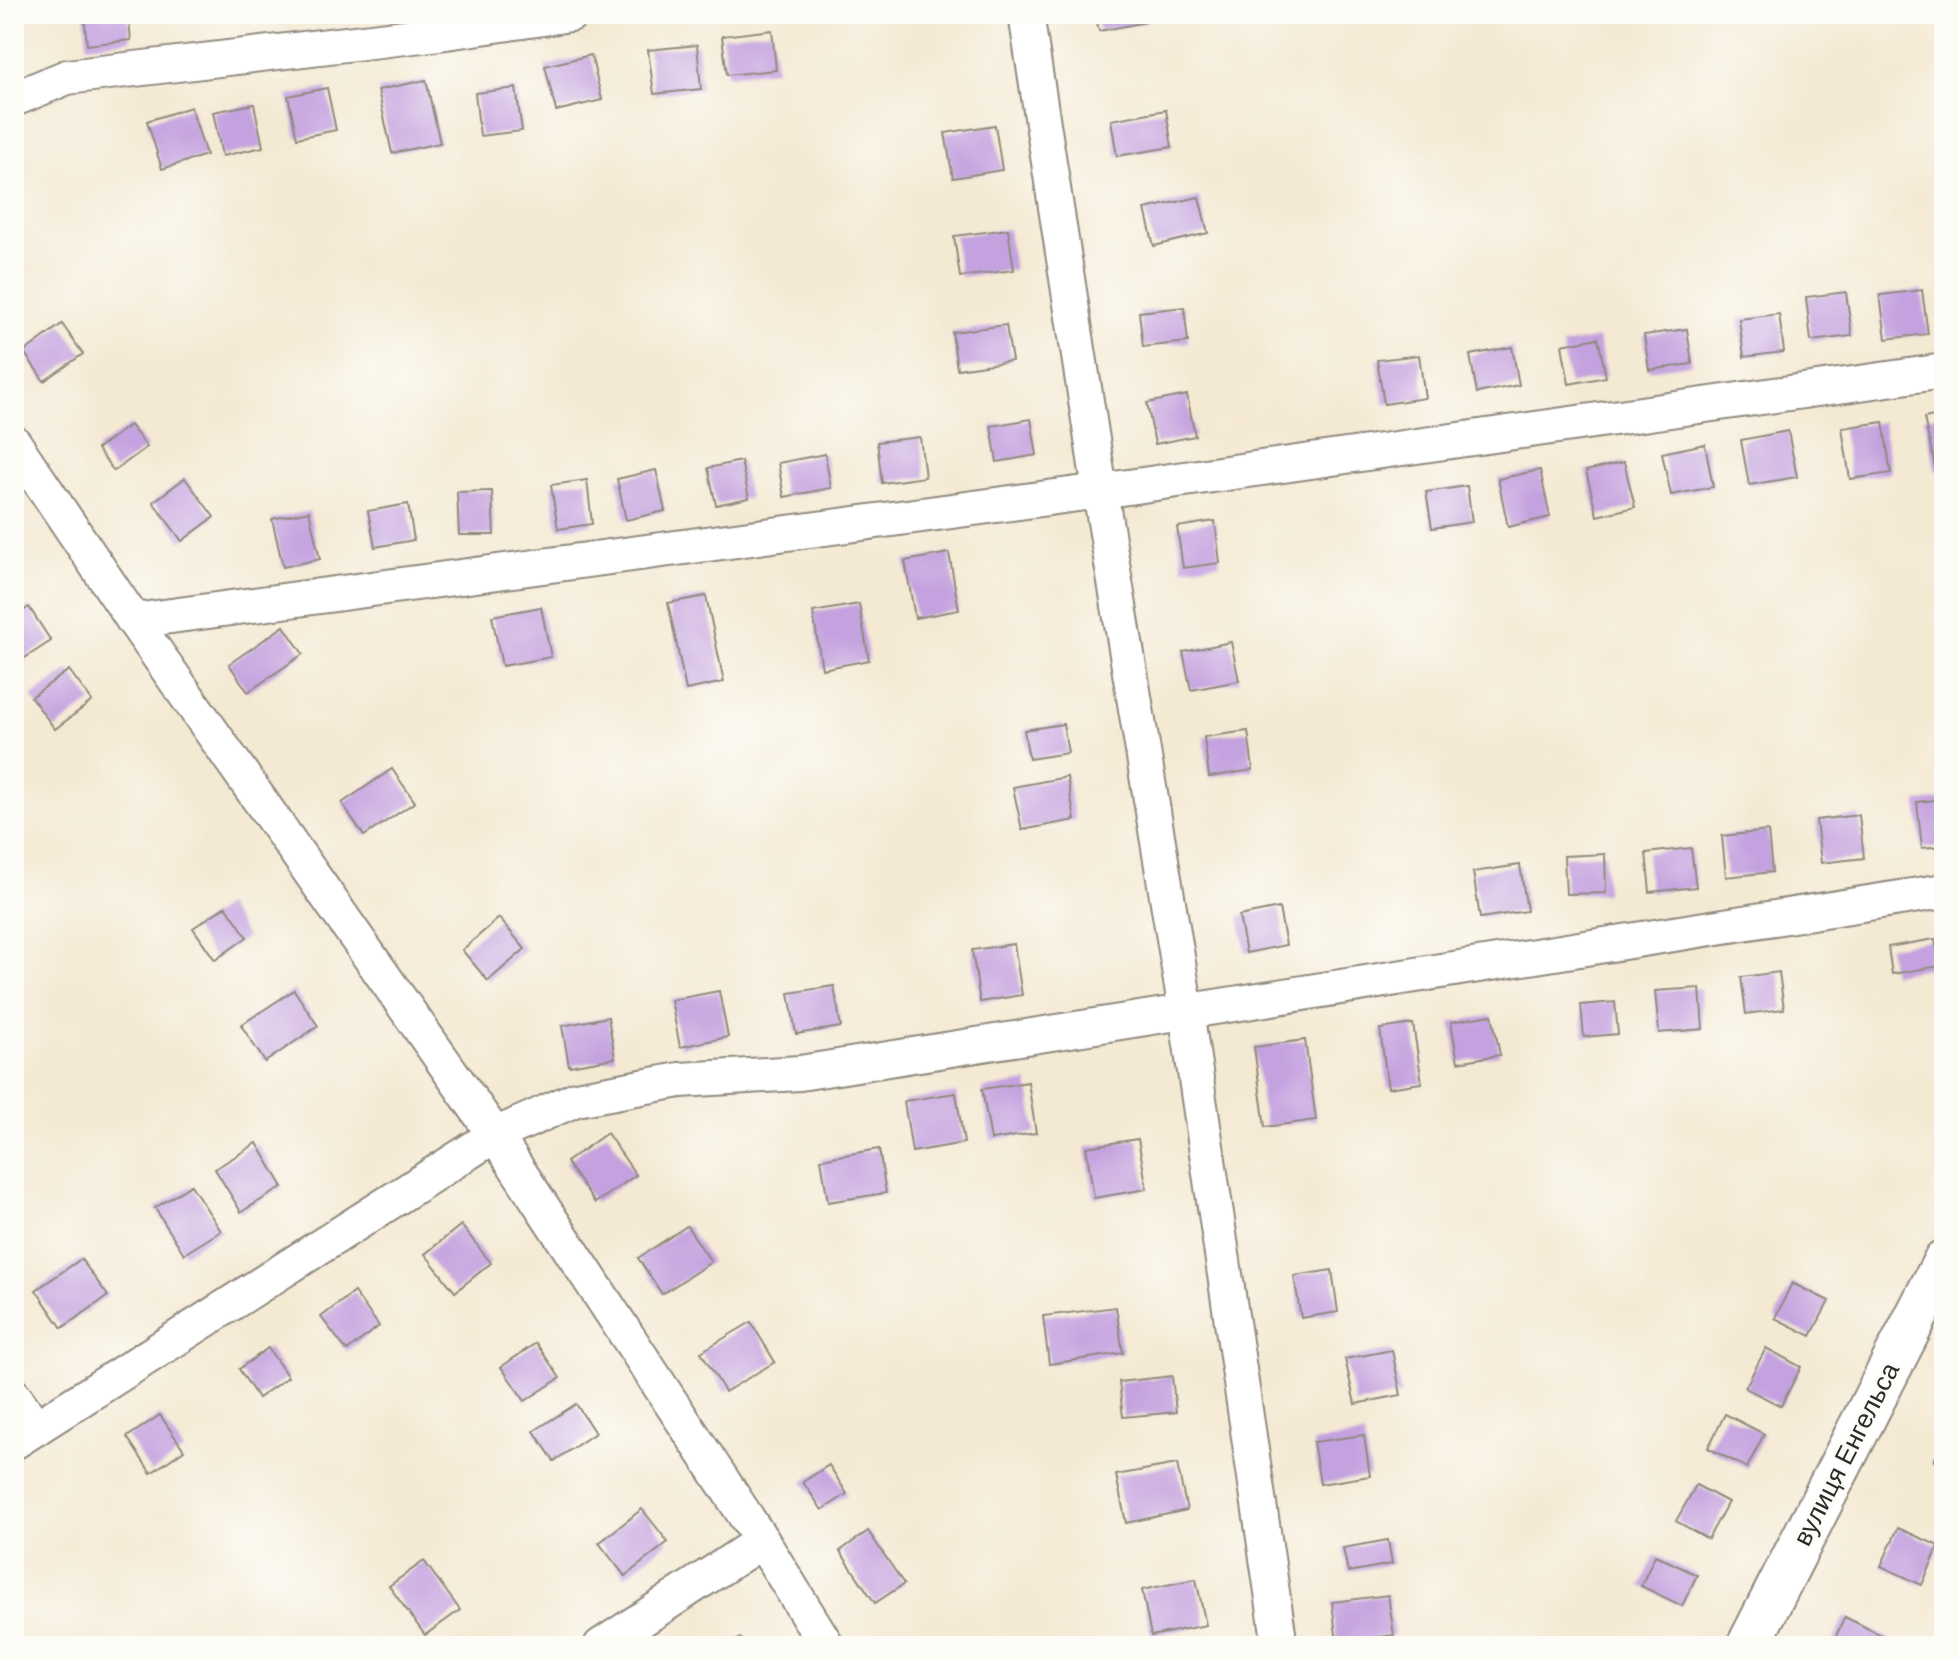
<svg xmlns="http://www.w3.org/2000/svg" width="1958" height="1660" font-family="Sriracha,sans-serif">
  <rect width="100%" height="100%" fill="#fdfcf7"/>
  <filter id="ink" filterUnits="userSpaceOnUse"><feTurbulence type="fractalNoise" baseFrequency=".0125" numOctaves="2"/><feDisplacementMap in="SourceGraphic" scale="16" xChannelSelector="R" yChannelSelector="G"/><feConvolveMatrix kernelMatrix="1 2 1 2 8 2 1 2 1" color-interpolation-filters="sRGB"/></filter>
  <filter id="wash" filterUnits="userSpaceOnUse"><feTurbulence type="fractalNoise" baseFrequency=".006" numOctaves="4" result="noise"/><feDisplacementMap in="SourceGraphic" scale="32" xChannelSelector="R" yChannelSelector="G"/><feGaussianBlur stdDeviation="1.8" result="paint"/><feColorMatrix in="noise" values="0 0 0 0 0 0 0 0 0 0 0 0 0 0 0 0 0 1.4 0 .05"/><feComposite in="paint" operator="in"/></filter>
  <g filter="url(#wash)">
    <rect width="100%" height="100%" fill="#f4e9d3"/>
    <g id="blocks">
      <g fill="#c4a2df">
        <path d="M84,14H128L131,40L87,45Z"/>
        <path d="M1095,14H1144L1146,22L1099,31Z"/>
        <path d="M772,30L776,70L727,75L722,36Z"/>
        <path d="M697,45L701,89L654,94L648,50Z"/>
        <path d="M591,55L602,100L556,111L545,66Z"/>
        <path d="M426,80L440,143L392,153L378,90Z"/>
        <path d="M327,88L336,130L297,138L288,96Z"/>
        <path d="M516,88L522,131L480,136L475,93Z"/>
        <path d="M254,104L263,147L222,156L213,112Z"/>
        <path d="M191,107L206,155L162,169L147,121Z"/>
        <path d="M1166,110L1172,147L1117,156L1111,120Z"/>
        <path d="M995,125L1002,170L953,178L945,133Z"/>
        <path d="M1199,197L1208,233L1154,246L1145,209Z"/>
        <path d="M1008,229L1014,270L960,277L954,236Z"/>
        <path d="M1922,290L1928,334L1886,339L1880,295Z"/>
        <path d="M1846,292L1852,336L1811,341L1806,297Z"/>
        <path d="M1184,307L1188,342L1143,347L1139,312Z"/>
        <path d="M1779,314L1784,352L1744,357L1739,319Z"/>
        <path d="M62,324L83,354L44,381L24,352Z"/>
        <path d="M1006,325L1012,361L957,369L952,332Z"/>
        <path d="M1687,329L1692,364L1649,370L1644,335Z"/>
        <path d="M1598,338L1606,377L1569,384L1562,345Z"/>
        <path d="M1512,347L1519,385L1477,393L1470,355Z"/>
        <path d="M1419,355L1425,398L1384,404L1377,360Z"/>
        <path d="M1187,395L1195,436L1155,444L1147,403Z"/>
        <path d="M1944,414V469L1936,471L1924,418Z"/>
        <path d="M1031,419L1037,455L997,462L991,426Z"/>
        <path d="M1883,422L1891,473L1850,479L1842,428Z"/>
        <path d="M130,425L147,447L114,471L97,449Z"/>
        <path d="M1788,431L1797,477L1749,485L1741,440Z"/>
        <path d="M920,437L925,477L882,483L877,442Z"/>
        <path d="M1705,444L1713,487L1671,495L1662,453Z"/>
        <path d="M825,454L831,488L784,497L778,463Z"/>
        <path d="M741,461L749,498L716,505L708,468Z"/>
        <path d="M1624,462L1635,507L1597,516L1586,471Z"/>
        <path d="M656,470L665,511L626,520L617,479Z"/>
        <path d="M1540,470L1550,517L1508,527L1498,479Z"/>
        <path d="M185,478L214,517L182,541L153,502Z"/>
        <path d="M587,480L592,524L558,529L551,485Z"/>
        <path d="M1467,486L1472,522L1432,528L1426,492Z"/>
        <path d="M492,491L494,535H459L457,492Z"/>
        <path d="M408,504L414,540L375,547L368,511Z"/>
        <path d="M309,511L320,559L283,567L272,519Z"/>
        <path d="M1215,521L1220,563L1183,568L1177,527Z"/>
        <path d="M949,553L959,610L915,618L905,561Z"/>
        <path d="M706,596L724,682L686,690L668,603Z"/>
        <path d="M859,604L869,660L822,669L813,612Z"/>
        <path d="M29,607L51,641L14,665V616Z"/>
        <path d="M541,607L551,657L502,666L492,616Z"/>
        <path d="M284,626L303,654L248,692L229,664Z"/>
        <path d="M1231,642L1239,681L1191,690L1183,652Z"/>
        <path d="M69,670L92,701L55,729L31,697Z"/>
        <path d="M1063,724L1068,753L1029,759L1024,730Z"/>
        <path d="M1248,731L1253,770L1209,777L1204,737Z"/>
        <path d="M392,769L415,802L364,836L342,803Z"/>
        <path d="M1067,777L1075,820L1022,830L1013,787Z"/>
        <path d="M1944,799V846L1922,848L1917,802Z"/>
        <path d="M1859,815L1864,858L1821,863L1816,820Z"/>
        <path d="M1768,831L1772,872L1726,877L1722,836Z"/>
        <path d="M1691,848L1696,887L1650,892L1646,853Z"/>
        <path d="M1605,854L1606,893L1566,894L1564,856Z"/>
        <path d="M1520,865L1527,911L1480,918L1473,872Z"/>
        <path d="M226,906L247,937L215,960L193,928Z"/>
        <path d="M1279,908L1286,945L1246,953L1239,916Z"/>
        <path d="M499,918L525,949L488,981L462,950Z"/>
        <path d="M1935,939L1940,966L1892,974L1888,947Z"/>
        <path d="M1014,944L1022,995L980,1002L972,950Z"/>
        <path d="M1779,972L1784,1009L1746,1014L1741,977Z"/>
        <path d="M834,986L841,1027L796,1034L789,993Z"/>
        <path d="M1700,988L1703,1029L1659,1033L1655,991Z"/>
        <path d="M294,990L318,1026L265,1062L241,1025Z"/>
        <path d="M719,991L728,1037L680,1047L671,1000Z"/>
        <path d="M1615,1002L1618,1034L1584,1037L1581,1005Z"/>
        <path d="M1492,1015L1500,1055L1458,1062L1451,1022Z"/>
        <path d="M608,1017L615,1058L569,1066L562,1026Z"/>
        <path d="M1413,1024L1422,1083L1388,1088L1380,1029Z"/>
        <path d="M1305,1040L1316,1120L1265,1127L1254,1047Z"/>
        <path d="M1028,1082L1036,1133L991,1140L982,1089Z"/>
        <path d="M956,1093L964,1143L912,1152L904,1101Z"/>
        <path d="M607,1133L636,1175L595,1203L566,1162Z"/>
        <path d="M1138,1139L1147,1189L1094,1198L1086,1147Z"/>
        <path d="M257,1143L283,1187L241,1212L215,1169Z"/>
        <path d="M879,1149L886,1193L828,1202L821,1159Z"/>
        <path d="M191,1185L221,1231L184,1254L155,1208Z"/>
        <path d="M461,1225L491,1263L455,1292L425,1254Z"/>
        <path d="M687,1226L711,1262L662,1294L638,1258Z"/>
        <path d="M81,1259L108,1296L62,1328L36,1290Z"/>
        <path d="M1332,1270L1338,1312L1301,1318L1294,1276Z"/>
        <path d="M1792,1283L1829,1301L1811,1336L1775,1318Z"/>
        <path d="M354,1292L379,1326L347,1351L321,1317Z"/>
        <path d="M1116,1307L1123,1353L1049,1364L1043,1316Z"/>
        <path d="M751,1322L775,1362L725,1392L701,1352Z"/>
        <path d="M536,1343L560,1378L525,1401L501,1367Z"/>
        <path d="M268,1348L288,1377L258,1398L239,1369Z"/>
        <path d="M1766,1348L1801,1367L1781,1406L1745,1388Z"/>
        <path d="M1392,1350L1401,1395L1355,1404L1345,1359Z"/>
        <path d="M1172,1376L1176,1412L1123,1417L1119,1382Z"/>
        <path d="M576,1404L595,1433L554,1461L534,1431Z"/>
        <path d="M1725,1414L1764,1434L1747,1468L1708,1448Z"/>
        <path d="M160,1415L184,1450L151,1473L127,1437Z"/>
        <path d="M1364,1435L1370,1476L1320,1484L1313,1442Z"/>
        <path d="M1944,1438V1465L1934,1461Z"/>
        <path d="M1177,1464L1187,1510L1126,1523L1116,1475Z"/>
        <path d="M829,1465L847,1494L822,1510L803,1482Z"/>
        <path d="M1696,1485L1728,1502L1708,1539L1676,1521Z"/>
        <path d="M642,1509L668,1542L625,1576L599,1543Z"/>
        <path d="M1898,1528L1939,1546L1922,1585L1881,1566Z"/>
        <path d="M868,1531L904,1584L875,1603L840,1551Z"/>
        <path d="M1388,1540L1392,1564L1348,1572L1343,1548Z"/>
        <path d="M1655,1555L1697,1575L1682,1606L1641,1586Z"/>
        <path d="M424,1561L460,1610L425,1635L389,1586Z"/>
        <path d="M1196,1579L1206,1625L1151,1636L1142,1590Z"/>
        <path d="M1388,1595L1394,1635L1337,1643L1332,1602Z"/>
        <path d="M1845,1617L1891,1640L1888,1646H1831Z"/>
        <path d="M740,1638L746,1646H728Z"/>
      </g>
    </g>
  </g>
  <g filter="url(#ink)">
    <use href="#blocks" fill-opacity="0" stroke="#908a7f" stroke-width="2"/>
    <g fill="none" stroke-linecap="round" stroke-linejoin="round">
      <defs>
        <g id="minor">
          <path d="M1026,14L1100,491L1186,1011L1280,1646"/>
          <path d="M14,99L67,77L439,33L571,14"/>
          <path d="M14,443L134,621L495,1135L762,1541L827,1646"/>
          <path d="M134,621L1100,491L1944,371"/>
          <path d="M14,1396L36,1428"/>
          <path d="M14,1442L495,1135L576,1099L680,1080L800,1073L1944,891"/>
          <path d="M601,1646L762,1541"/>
        </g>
        <path id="tertiary" d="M1748,1646L1944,1262"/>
      </defs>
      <use href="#minor" stroke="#908a7f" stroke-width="38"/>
      <use href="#tertiary" stroke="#908a7f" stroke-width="46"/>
      <use href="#minor" stroke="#fff" stroke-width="34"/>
      <use href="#tertiary" stroke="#fff" stroke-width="42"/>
    </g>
  </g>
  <g text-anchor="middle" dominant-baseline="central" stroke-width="6" stroke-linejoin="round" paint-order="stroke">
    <g font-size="26" fill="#2b2b2b" stroke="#fdfcf7">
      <text transform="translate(1846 1454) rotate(-63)">вулиця Енгельса</text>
    </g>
  </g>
  <rect width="1958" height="1660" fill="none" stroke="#fdfcf7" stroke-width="48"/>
</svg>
